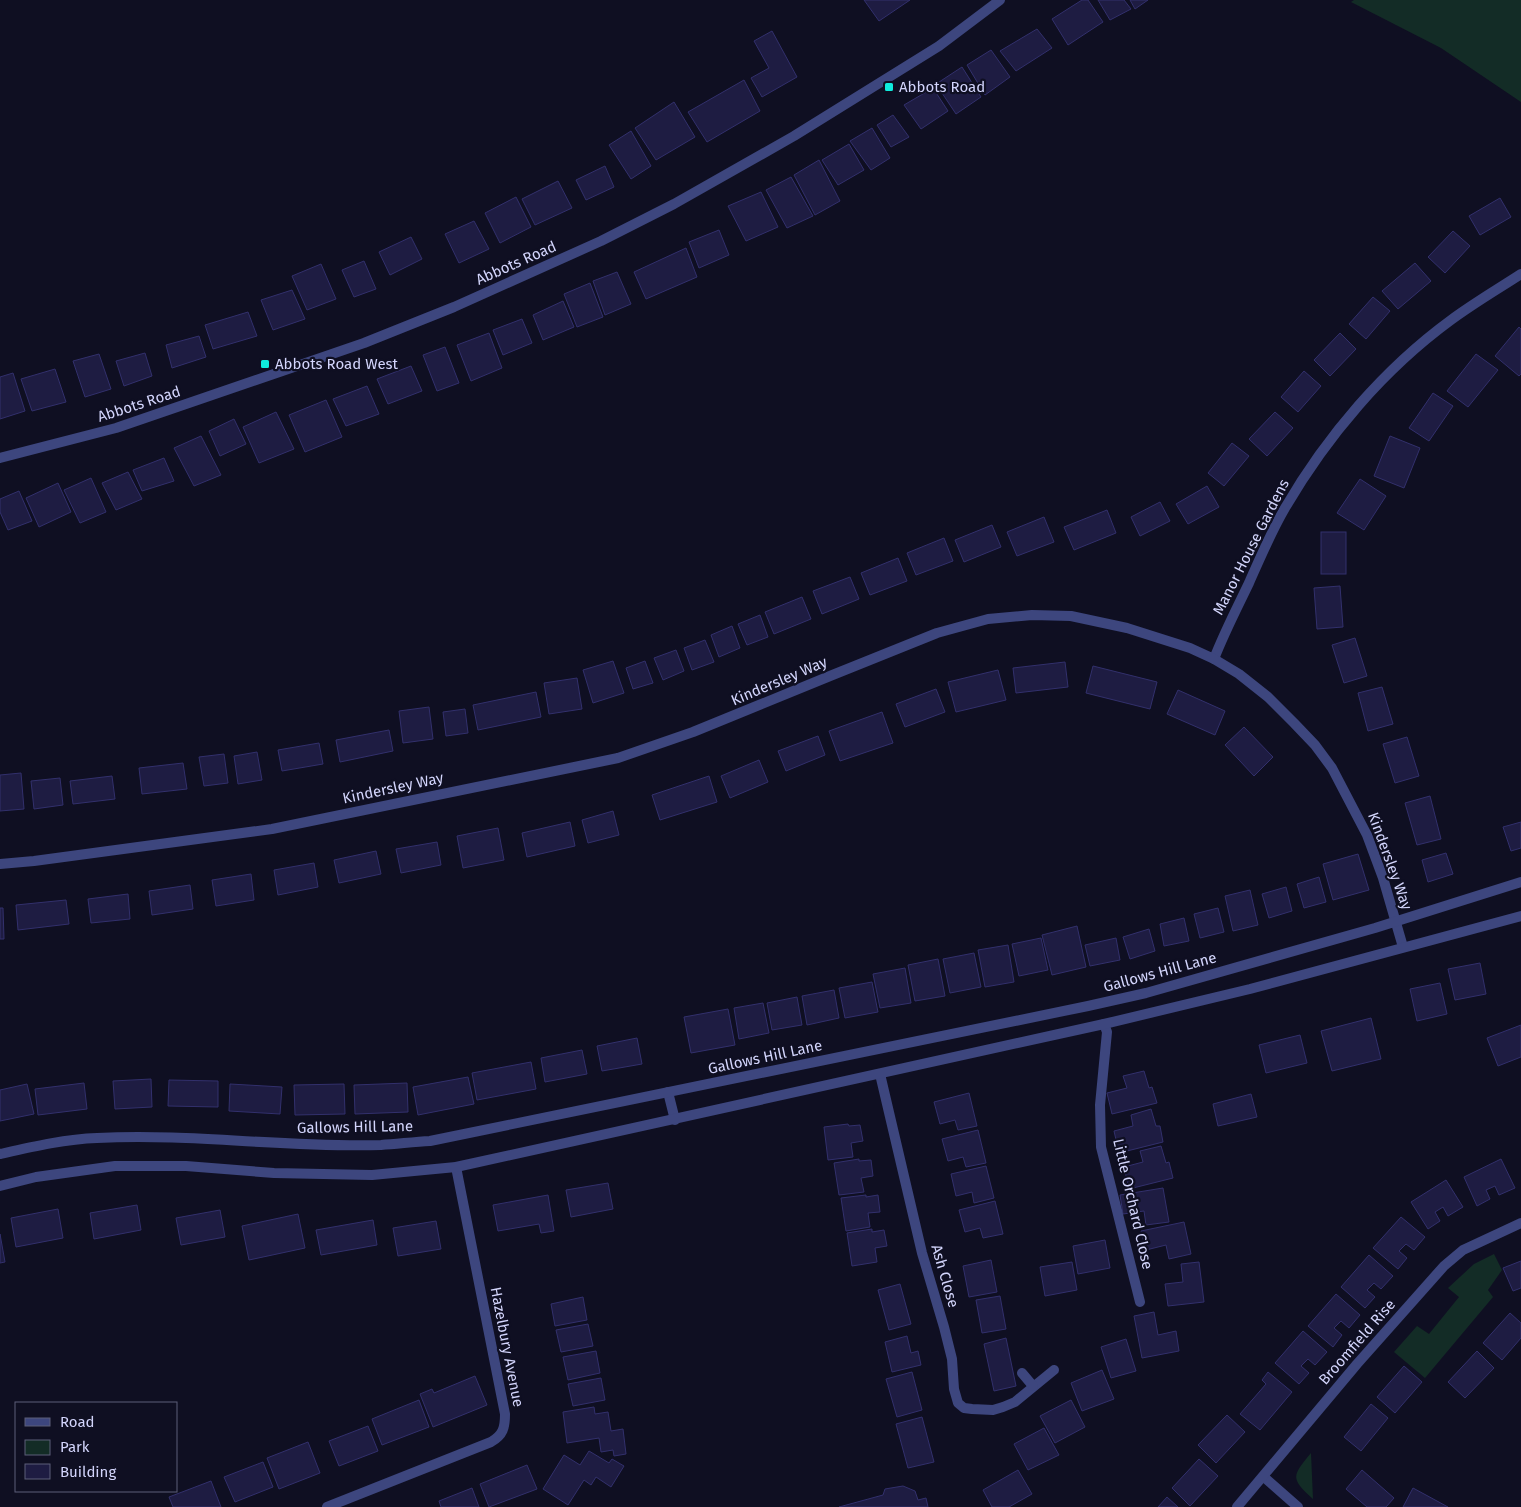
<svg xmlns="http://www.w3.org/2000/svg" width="1521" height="1507" font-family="'Fira Sans',sans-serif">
  <rect width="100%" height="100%" fill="#0f0f22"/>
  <g fill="#132c26">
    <path d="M1354,0H1521V102L1441,48L1351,2Z"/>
    <path d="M1494,1254L1502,1270L1488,1290L1493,1297L1425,1378L1394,1352L1417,1326L1429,1334L1459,1297L1448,1288L1474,1264Z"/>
    <path d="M1311,1453L1313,1499C1290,1478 1292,1476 1311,1453Z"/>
  </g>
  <g fill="#1e1c42" stroke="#32306c">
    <path d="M864,0H910L879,21Z"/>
    <path d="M1082,0H1088L1103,22L1068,45L1052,19Z"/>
    <path d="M1098,0H1124L1131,9L1110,20Z"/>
    <path d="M1130,0H1148L1135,9Z"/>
    <path d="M1037,29L1052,48L1016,71L1000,51Z"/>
    <path d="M772,31L797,77L762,97L751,78L769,68L754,41Z"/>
    <path d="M991,50L1010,77L985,95L967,65Z"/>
    <path d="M962,67L981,97L956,114L936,84Z"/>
    <path d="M744,80L760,111L707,142L688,112Z"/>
    <path d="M933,88L948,111L921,129L904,105Z"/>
    <path d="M674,102L695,137L656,160L635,128Z"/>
    <path d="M893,115L909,137L891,147L877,125Z"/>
    <path d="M872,128L890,158L871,170L850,141Z"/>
    <path d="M631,131L651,166L631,179L609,145Z"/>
    <path d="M849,144L864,170L838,185L822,160Z"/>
    <path d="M819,160L840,201L815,215L794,175Z"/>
    <path d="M605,166L614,187L586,200L576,180Z"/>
    <path d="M791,177L813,216L787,228L766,190Z"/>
    <path d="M558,181L572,208L535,225L522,199Z"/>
    <path d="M761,192L778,227L746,241L728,206Z"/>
    <path d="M516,197L531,227L500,243L485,213Z"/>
    <path d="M1500,198L1511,217L1480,235L1469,216Z"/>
    <path d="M474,221L489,249L459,263L445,234Z"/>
    <path d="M719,230L729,255L699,268L689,242Z"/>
    <path d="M1453,231L1470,246L1445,273L1428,257Z"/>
    <path d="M411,237L422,259L390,275L379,252Z"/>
    <path d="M686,248L697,277L646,299L634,272Z"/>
    <path d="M364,261L376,289L354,297L342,270Z"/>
    <path d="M1415,263L1431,281L1398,309L1382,291Z"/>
    <path d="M321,264L336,299L307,310L292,276Z"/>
    <path d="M617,272L631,304L605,315L593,281Z"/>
    <path d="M590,283L603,317L577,327L564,294Z"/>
    <path d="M292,290L305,319L273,330L261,300Z"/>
    <path d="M1373,297L1390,311L1366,339L1349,324Z"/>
    <path d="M563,301L574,327L543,340L533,315Z"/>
    <path d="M248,312L257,336L213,349L205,325Z"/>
    <path d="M522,319L532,343L503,355L493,330Z"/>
    <path d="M1519,327L1521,329V374L1519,376L1495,356Z"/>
    <path d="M489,333L502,368L471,381L457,345Z"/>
    <path d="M1340,333L1356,349L1330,376L1314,360Z"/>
    <path d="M199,336L206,357L172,368L166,345Z"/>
    <path d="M445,347L459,383L437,391L423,355Z"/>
    <path d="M145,353L152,376L124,386L116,361Z"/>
    <path d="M99,354L111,389L85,397L73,361Z"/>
    <path d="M1476,354L1498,370L1468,407L1447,391Z"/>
    <path d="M411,366L422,391L388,404L377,379Z"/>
    <path d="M55,369L66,402L32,411L21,379Z"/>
    <path d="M1304,371L1321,386L1298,412L1281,397Z"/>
    <path d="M13,373L25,411L0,419V377Z"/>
    <path d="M367,386L379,414L346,426L333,399Z"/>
    <path d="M1433,393L1453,406L1429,441L1409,428Z"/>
    <path d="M326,400L342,437L305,452L289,415Z"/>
    <path d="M276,412L294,449L259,463L243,427Z"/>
    <path d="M1275,412L1293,428L1267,456L1249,439Z"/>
    <path d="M234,419L246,444L220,456L209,431Z"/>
    <path d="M201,436L221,475L194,486L174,448Z"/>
    <path d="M1390,436L1420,448L1404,488L1374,476Z"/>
    <path d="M1232,443L1249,456L1224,486L1208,473Z"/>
    <path d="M164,458L174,481L142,491L133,470Z"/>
    <path d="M128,472L142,499L116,510L102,483Z"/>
    <path d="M91,478L106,512L80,523L64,490Z"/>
    <path d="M1360,479L1386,496L1364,530L1337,513Z"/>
    <path d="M58,483L71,512L39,527L26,498Z"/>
    <path d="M1207,486L1219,507L1188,524L1176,504Z"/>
    <path d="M19,491L32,521L8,530L0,512V499Z"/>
    <path d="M1160,502L1170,521L1140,536L1131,517Z"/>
    <path d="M1107,510L1116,533L1074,550L1064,527Z"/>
    <path d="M1044,517L1054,542L1017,556L1007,532Z"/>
    <path d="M992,525L1001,547L964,562L955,540Z"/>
    <rect x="1321" y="532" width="25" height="42"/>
    <path d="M944,538L953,561L916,575L907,553Z"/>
    <path d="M898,558L907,581L870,595L861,573Z"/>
    <path d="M850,577L859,599L822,614L813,591Z"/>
    <path d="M1340,586L1343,627L1317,629L1314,588Z"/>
    <path d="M802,597L811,619L774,634L765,612Z"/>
    <path d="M760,615L768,637L747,645L738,624Z"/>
    <path d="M732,626L740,648L719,657L711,635Z"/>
    <path d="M1355,638L1367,676L1344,683L1332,645Z"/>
    <path d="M705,640L714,662L692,670L684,648Z"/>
    <path d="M676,650L684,671L663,680L654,658Z"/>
    <path d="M613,661L624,693L593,703L583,670Z"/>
    <path d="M645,661L653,683L633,689L626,668Z"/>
    <path d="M1065,662L1068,687L1016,693L1013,668Z"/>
    <path d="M1093,666L1157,682L1150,709L1086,693Z"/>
    <path d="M998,670L1006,700L956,712L948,682Z"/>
    <path d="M577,678L582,709L549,714L544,683Z"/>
    <path d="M1382,687L1393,724L1368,731L1358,693Z"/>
    <path d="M936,689L945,712L905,727L896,704Z"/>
    <path d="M1178,690L1225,711L1215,735L1167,714Z"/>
    <path d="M536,692L541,717L478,730L473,705Z"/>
    <path d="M429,707L433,739L403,743L399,711Z"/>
    <path d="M465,709L468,733L446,736L443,712Z"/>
    <path d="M882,712L893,743L840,761L829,731Z"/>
    <path d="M1244,727L1273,757L1254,776L1225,745Z"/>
    <path d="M389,730L393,751L340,762L336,740Z"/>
    <path d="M818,736L825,755L786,771L778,751Z"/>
    <path d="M1407,737L1419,776L1395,783L1383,744Z"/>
    <path d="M319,743L323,764L282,771L278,750Z"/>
    <path d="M257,752L262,780L238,784L234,756Z"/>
    <path d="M224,754L228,783L204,786L199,757Z"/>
    <path d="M759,760L768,782L730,798L721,776Z"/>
    <path d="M183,763L187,789L142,794L139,768Z"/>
    <path d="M21,773L24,809L0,811V775Z"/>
    <path d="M112,776L115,799L73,804L70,781Z"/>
    <path d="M709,776L717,802L660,820L652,795Z"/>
    <path d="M60,778L63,805L34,809L31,781Z"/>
    <path d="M1430,796L1441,839L1417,845L1405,803Z"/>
    <path d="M613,811L619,835L588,843L582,820Z"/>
    <path d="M570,822L575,846L527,857L522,833Z"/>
    <path d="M1521,822V848L1511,851L1503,827Z"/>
    <path d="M498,828L504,860L463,868L457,836Z"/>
    <path d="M437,842L441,865L401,873L396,849Z"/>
    <path d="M376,851L381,874L339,883L334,860Z"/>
    <path d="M1446,853L1453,874L1428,882L1422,860Z"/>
    <path d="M1358,854L1369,890L1333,900L1323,864Z"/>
    <path d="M314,863L318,887L278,895L274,870Z"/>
    <path d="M251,874L254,900L216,906L212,880Z"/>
    <path d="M1319,877L1326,902L1304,908L1297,884Z"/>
    <path d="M190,885L193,909L152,915L149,891Z"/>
    <path d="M1286,887L1292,911L1269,918L1262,894Z"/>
    <path d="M1250,890L1258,925L1233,931L1225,896Z"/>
    <path d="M128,894L130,919L91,923L88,899Z"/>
    <path d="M66,900L69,924L18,930L16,905Z"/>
    <path d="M0,908H3L4,939H0Z"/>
    <path d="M1218,908L1224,932L1200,938L1194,914Z"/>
    <path d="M1184,918L1189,941L1164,946L1160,924Z"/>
    <path d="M1077,926L1086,967L1052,975L1042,935Z"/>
    <path d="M1149,929L1155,951L1130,959L1123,937Z"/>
    <path d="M1041,938L1048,970L1019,976L1012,944Z"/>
    <path d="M1116,938L1120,960L1090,966L1085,945Z"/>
    <path d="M1008,945L1014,982L985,987L978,950Z"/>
    <path d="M974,953L981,987L950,993L943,959Z"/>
    <path d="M938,959L945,996L915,1001L908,965Z"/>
    <path d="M1480,963L1486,994L1455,1000L1448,969Z"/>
    <path d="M905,968L911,1003L880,1008L873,974Z"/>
    <path d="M872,982L878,1012L845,1018L839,988Z"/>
    <path d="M1440,983L1447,1014L1417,1021L1410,989Z"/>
    <path d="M834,990L839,1018L807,1025L802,996Z"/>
    <path d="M797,997L802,1025L772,1030L767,1003Z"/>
    <path d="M763,1003L769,1033L739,1039L734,1008Z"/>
    <path d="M728,1009L735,1045L691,1053L684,1017Z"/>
    <path d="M1371,1018L1381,1059L1332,1071L1321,1031Z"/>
    <path d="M1521,1025V1057L1498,1066L1487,1038Z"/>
    <path d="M1300,1035L1307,1063L1266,1073L1259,1045Z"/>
    <path d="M637,1038L642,1064L602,1071L597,1046Z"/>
    <path d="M582,1050L587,1074L545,1082L541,1058Z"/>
    <path d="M531,1062L536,1089L477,1100L472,1073Z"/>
    <path d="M1144,1071L1149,1088L1152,1087L1157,1103L1112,1114L1107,1093L1127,1088L1123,1076Z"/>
    <path d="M468,1077L474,1104L418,1115L413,1087Z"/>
    <path d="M151,1079L152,1107L115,1109L113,1081Z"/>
    <path d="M169,1080L218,1081V1107L168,1106Z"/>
    <path d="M84,1083L87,1109L38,1115L35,1089Z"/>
    <path d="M407,1083L408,1112L355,1114L354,1085Z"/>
    <path d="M27,1084L34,1114L0,1121V1090Z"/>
    <path d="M230,1084L282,1087L280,1114L229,1111Z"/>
    <path d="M344,1084L345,1114L295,1115L294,1085Z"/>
    <path d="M969,1093L977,1126L958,1130L955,1120L940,1124L934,1102Z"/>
    <path d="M1251,1094L1257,1117L1218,1126L1213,1104Z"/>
    <path d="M1151,1109L1156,1126H1160L1163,1142L1119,1153L1114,1131L1133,1126L1131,1115Z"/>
    <path d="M848,1124L849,1126L860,1125L863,1141L851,1143L853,1157L828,1160L824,1127Z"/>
    <path d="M978,1130L986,1163L966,1167L963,1157L948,1161L942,1139Z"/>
    <path d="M1161,1146L1166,1163L1169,1162L1173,1178L1129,1189L1124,1167L1143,1162L1140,1151Z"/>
    <path d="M859,1159V1161L871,1160L873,1176L861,1178L864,1192L839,1195L834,1163Z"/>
    <path d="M1501,1159L1515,1188L1499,1195L1495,1186L1486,1190L1490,1199L1477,1206L1464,1177Z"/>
    <path d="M986,1166L994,1198L974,1203L972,1192L956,1196L951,1174Z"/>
    <path d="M1446,1180L1463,1207L1448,1216L1443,1207L1435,1212L1440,1221L1428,1229L1411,1202Z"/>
    <path d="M608,1183L613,1209L571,1217L566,1190Z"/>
    <path d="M1163,1188L1169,1222L1146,1225L1144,1211L1123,1214L1120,1195Z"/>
    <path d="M548,1195L554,1231L541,1233L539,1224L498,1231L493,1205Z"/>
    <path d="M866,1195V1197L878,1195L880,1212L868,1213L870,1227L846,1231L841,1198Z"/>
    <path d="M995,1201L1003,1234L983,1238L980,1228L965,1232L959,1210Z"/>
    <path d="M137,1205L141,1230L94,1239L90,1213Z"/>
    <path d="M58,1209L63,1238L16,1247L11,1218Z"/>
    <path d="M220,1210L225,1237L181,1245L176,1218Z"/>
    <path d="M298,1214L305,1248L249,1260L242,1226Z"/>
    <path d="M1401,1217L1425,1237L1414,1250L1406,1244L1399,1251L1407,1258L1398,1269L1373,1248Z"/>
    <path d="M373,1220L377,1245L321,1255L316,1230Z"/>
    <path d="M436,1221L441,1249L398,1256L393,1228Z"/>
    <path d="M1184,1222L1191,1254L1169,1259L1166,1245L1146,1250L1141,1231Z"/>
    <path d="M872,1229V1232L884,1230L887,1246L875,1248L877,1262L852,1266L847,1233Z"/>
    <path d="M0,1234L5,1262L0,1263Z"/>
    <path d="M1105,1240L1110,1268L1078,1274L1073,1246Z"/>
    <path d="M1369,1255L1393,1276L1381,1289L1374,1283L1367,1290L1375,1297L1365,1308L1341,1287Z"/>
    <path d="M991,1260L997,1292L969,1297L963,1266Z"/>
    <path d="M1521,1261V1288L1513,1291L1503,1268Z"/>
    <path d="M1072,1262L1077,1290L1045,1296L1040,1267Z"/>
    <path d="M1199,1262L1204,1302L1168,1306L1165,1284L1183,1282L1181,1264Z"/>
    <path d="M900,1284L911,1324L889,1330L878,1290Z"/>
    <path d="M1336,1294L1360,1315L1349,1328L1341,1321L1334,1328L1342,1335L1333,1347L1308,1326Z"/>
    <path d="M1000,1296L1006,1329L982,1333L976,1300Z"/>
    <path d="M583,1297L587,1320L555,1326L551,1304Z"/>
    <path d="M1154,1312L1158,1335L1176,1331L1179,1351L1142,1358L1134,1316Z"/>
    <path d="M1510,1313L1521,1323V1338L1502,1360L1483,1343Z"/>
    <path d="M588,1324L593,1346L561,1352L556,1330Z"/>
    <path d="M1303,1331L1327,1352L1315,1365L1308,1359L1301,1366L1309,1373L1299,1384L1275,1363Z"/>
    <path d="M907,1336L911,1353L918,1351L921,1365L892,1372L885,1342Z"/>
    <path d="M1006,1338L1016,1386L994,1391L984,1344Z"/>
    <path d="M1126,1339L1136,1371L1111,1378L1101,1347Z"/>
    <path d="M596,1351L600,1373L568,1380L563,1357Z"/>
    <path d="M1477,1351L1494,1368L1465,1398L1448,1382Z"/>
    <path d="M1404,1366L1422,1382L1395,1413L1377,1397Z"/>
    <path d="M1102,1370L1114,1399L1082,1411L1071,1383Z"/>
    <path d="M912,1372L922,1410L897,1417L886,1379Z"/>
    <path d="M1268,1372L1292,1392L1260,1430L1240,1414L1266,1384L1262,1380Z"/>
    <path d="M475,1376L487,1405L433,1427L420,1394L432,1389L434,1393Z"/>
    <path d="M601,1378L605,1400L573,1406L568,1384Z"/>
    <path d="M419,1400L429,1427L382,1445L372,1419Z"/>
    <path d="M1071,1400L1085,1427L1055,1443L1040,1416Z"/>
    <path d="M1371,1404L1388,1418L1361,1451L1344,1437Z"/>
    <path d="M594,1407L595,1414L608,1412L611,1431L623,1429L626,1454L614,1456L613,1450L601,1452L599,1438L567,1443L563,1412Z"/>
    <path d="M1227,1415L1245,1432L1216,1463L1198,1445Z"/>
    <path d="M922,1417L934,1462L908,1468L896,1424Z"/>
    <path d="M368,1426L378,1451L339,1466L329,1441Z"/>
    <path d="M1044,1428L1059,1455L1028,1470L1014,1444Z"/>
    <path d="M308,1442L320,1473L279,1489L267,1458Z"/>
    <path d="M589,1451L609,1463L612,1459L624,1466L611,1487L596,1477L591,1485L584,1480L568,1505L543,1489L564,1455L580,1465Z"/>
    <path d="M1199,1459L1218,1476L1190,1506L1172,1488Z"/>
    <path d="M263,1462L273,1487L235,1502L224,1477Z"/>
    <path d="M527,1465L537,1489L489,1507L480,1484Z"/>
    <path d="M1018,1470L1032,1494L1009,1507H992L983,1490Z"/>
    <path d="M1362,1470L1394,1498L1386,1507H1367L1346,1489Z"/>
    <path d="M211,1481L221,1507H173L169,1497Z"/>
    <path d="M903,1486L915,1491L918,1500L926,1498L928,1507H839L883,1495L885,1489Z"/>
    <path d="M472,1488L479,1507H441L439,1501Z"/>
    <path d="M1413,1488L1448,1507H1403Z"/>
    <path d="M1167,1497L1178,1507H1158Z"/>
  </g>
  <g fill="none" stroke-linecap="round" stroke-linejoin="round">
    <g stroke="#3d467e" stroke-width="10">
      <path d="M0,458L116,428L364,343L454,307L601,241L674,204L794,136L939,46L1000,0"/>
      <path d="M1214,659C1224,633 1237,608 1249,583C1260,558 1271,532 1285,508C1327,436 1384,369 1451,320C1474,303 1498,289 1521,274"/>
      <path d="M0,864L34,861L272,829L618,758L693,732L830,676L937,633L988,619L1032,615L1071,616L1127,628L1190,648L1214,659L1239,674L1268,697L1294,723L1315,745L1332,768L1367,835L1383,878L1403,947"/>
      <path d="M1104,1024L1107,1032L1100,1105L1101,1147L1140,1302"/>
      <path d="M880,1074L922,1253L944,1327L952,1359L954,1389L958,1403L964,1408L972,1409L993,1410L1003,1407L1015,1402L1054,1370"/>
      <path d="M668,1092L675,1120"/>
      <path d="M0,1154C31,1147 65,1139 97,1138C192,1133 286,1148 381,1145C397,1144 413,1142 430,1141L1088,1006L1146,993L1375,928L1521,882"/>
      <path d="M1022,1373L1033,1386"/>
      <path d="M1264,1477L1298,1507"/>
      <path d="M327,1507L491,1442C503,1435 505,1428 505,1414L456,1167"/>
      <path d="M1237,1507L1357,1364L1444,1266L1463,1250L1521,1223"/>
    </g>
    <path stroke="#3d467e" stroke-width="10" d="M0,1186L36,1177L115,1166H186L274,1173L372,1175L456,1167L1104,1024L1250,989L1521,916"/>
  </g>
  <g fill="#0fecdd" stroke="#0f0f22" stroke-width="2">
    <rect x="884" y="82" width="10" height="10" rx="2.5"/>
    <rect x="260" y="359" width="10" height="10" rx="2.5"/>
  </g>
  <g text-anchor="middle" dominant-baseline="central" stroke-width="4.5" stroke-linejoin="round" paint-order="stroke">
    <g font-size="15" fill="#d3d5fc" stroke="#0f0f22" text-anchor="start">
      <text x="899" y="87">Abbots Road</text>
      <text x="275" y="364">Abbots Road West</text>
    </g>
    <g font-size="15" fill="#d3d5fc" stroke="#0f0f22">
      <text transform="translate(516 263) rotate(-24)">Abbots Road</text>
      <text transform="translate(139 404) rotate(-18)">Abbots Road</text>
      <text transform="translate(1251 547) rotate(-63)">Manor House Gardens</text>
      <text transform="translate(779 681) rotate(-23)">Kindersley Way</text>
      <text transform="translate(393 788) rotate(-12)">Kindersley Way</text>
      <text transform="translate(1390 861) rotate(70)">Kindersley Way</text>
      <text transform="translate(1160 972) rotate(-15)">Gallows Hill Lane</text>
      <text transform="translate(765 1057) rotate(-12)">Gallows Hill Lane</text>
      <text transform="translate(355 1127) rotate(-1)">Gallows Hill Lane</text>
      <text transform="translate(1133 1204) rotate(77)">Little Orchard Close</text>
      <text transform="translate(945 1276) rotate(74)">Ash Close</text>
      <text transform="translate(1357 1342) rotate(-49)">Broomfield Rise</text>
      <text transform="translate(507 1347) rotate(79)">Hazelbury Avenue</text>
    </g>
  </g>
  <rect x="15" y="1402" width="162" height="90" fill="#0f0f22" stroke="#5d5e79"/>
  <rect x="25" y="1418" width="25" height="8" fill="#3d467e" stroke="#5d5e79"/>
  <text x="60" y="1427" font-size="15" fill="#d3d5fc">Road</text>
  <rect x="25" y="1440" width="25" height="15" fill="#132c26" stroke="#5d5e79"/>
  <text x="60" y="1452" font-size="15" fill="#d3d5fc">Park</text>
  <rect x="25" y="1464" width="25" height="15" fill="#1e1c42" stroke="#5d5e79"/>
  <text x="60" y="1477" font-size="15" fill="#d3d5fc">Building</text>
</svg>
